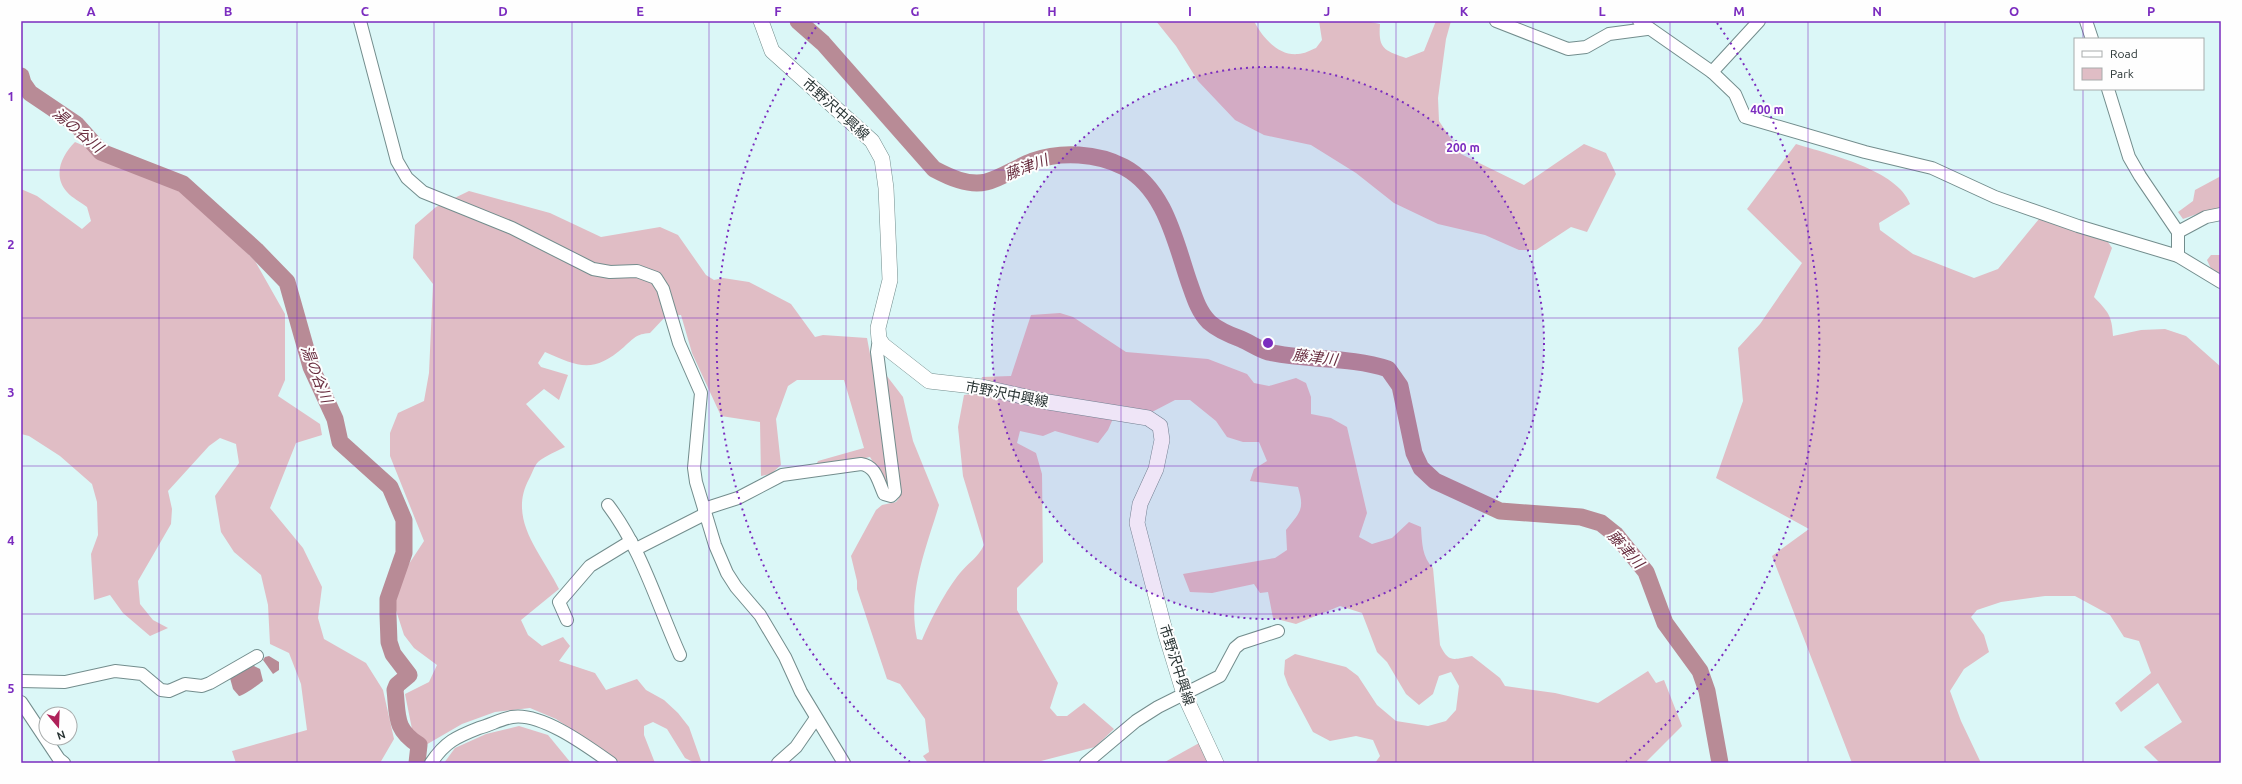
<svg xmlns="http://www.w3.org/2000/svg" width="2242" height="784" font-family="Ubuntu,'Noto Sans JP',sans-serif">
  <rect width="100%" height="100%" fill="#dbf7f7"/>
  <g fill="#e0bdc5">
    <path d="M1156,21H1254C1262,37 1278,56 1298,54C1304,54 1311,50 1316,48L1322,40L1319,21H1366L1380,24C1378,49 1384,50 1406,58L1424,51L1436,21H1451L1446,39L1438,98L1439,121L1461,154L1524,185L1584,144L1606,153L1616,174L1587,232L1571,227L1536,250H1519L1485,235L1438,224L1394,203L1356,173L1311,145L1264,135L1235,120L1198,81L1176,46Z"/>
    <path d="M75,142L181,187L255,261L285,314V380L278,396L320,424L322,435L296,443L270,508L303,548L322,587L318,618L324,639L366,663L383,690L394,739L380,763H236L232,751L307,730L301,684L289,653L270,644L268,605L261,575L234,552L221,532L215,496L239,463L236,444L220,438L209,446L168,491L172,509L171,524L138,581L140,604L153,620L168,628L150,636L123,613L110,595L94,600L91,554L98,535L97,502L92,484L60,456L29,436L21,434V189L37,196L82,229L91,221L87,207C81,202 72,198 67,192C52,175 62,155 75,142Z"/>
    <path d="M1796,144C1828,154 1898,170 1910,204L1879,223L1880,230L1913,254L1974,278L1998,269L2039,219L2108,242L2112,248L2094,297C2108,312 2112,315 2113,336L2141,330L2165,329L2186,336L2221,367V763H2160L2144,747L2182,722L2158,683L2121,712L2115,703L2151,673L2139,641L2124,637L2110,615L2075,596H2045L2001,602L1977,610L1971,617L1984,635L1989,652L1964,669L1950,691L1961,721L1981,763H1852L1772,556L1809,529L1716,478L1743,401L1738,348L1760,324L1802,263L1747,209Z"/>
    <path d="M2221,176V211L2197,214L2183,219L2178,212L2193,201L2195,190Z"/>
    <path d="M469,191L550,213L601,237L660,227L678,235L706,275L714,280L723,278L749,282L791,304L815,337L823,335L867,338L870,354L903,397L913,441L939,505C926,549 907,593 917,639L922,640C931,619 946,590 960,573C970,561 977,559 984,545L963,476L958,427L964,395L977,393L982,377L1011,376L1031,315L1060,313L1073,317L1126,352L1208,359L1247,374L1254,383L1269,386L1296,378L1306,383L1311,397V414L1331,418L1347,427L1367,513L1359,537L1372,544L1392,538L1409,522L1421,527C1422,543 1422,557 1433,568L1440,645C1449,664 1454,659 1472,656L1500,678L1505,686L1555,693L1598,703L1648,671L1656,683L1664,680L1682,726L1645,763H1375L1380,756L1373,740L1356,736L1330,741L1313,732L1288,685L1284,674L1285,660L1295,654L1346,667L1358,676L1377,705L1396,721L1428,726L1446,721L1456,710L1459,686L1451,672L1439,676L1433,694L1419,705L1406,694L1387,662L1377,652L1362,613L1340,606L1296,624L1273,618L1268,592L1260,593L1254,584L1212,593L1190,592L1183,574L1275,558L1287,550L1286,530C1300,512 1305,510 1298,487L1250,481L1254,469L1267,461L1259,442H1243L1227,437L1216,421L1190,400H1175L1152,412L1119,405L1108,430L1098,443L1055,431L1043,436L1020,431L1017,443L1036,453L1042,474L1043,562L1017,588V610L1058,683L1050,708L1057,716H1067L1084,703L1114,729L1095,747L1041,761L928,763L923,756L929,752L925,719L900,684L887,679L857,589V581L851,556L876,510L882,505L896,502L899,498L898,483H886L870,457L820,467L816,465L818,461L864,448L844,380H797L788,386L776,419L781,465L771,474L761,476L760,422L721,416L692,353L681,315L666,316L650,333C636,334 634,338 624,347C593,374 579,367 545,352L538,363L541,367L568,375L559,400L544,389L526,404L565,447C557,451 545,456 538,462C534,466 532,474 529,479C507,520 542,554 559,589L521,620L528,635L542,646L563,637L570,646L559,661L595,673L606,690L637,679L646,690L664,700L678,713L689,727L701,761L695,763L685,758L667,729L653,722L644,726V735L655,763H621L556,719L530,708L495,712L462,724L424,746L413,734L405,694L429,682L437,665L414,648L404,635L393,601L405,570L424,541L390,456V433L398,413L424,401L429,373L433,284L413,258L415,225L436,207Z"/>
    <path d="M2211,255H2221V277L2212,271L2207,260Z"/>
    <path d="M519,726L548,735L571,763H444L455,748L486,734Z"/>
    <path d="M1201,742L1210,763H1163Z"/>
  </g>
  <g fill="#b88b96">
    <path d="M269,656L279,662V670L273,674L263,660L265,657Z"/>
    <path d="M254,666L260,669L263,681C258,685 243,696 239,696L233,689L230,678L247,667Z"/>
  </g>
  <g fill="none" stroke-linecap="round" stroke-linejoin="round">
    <g stroke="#b88b96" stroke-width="17">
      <path d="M798,21L823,43L934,169C949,177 968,186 986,182C1002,178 1017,167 1033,161C1061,151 1097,153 1124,167C1165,189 1175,241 1189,282C1194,296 1198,311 1209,322C1218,330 1230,335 1241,339C1250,343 1259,349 1268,352C1307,361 1349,356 1388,369L1400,386L1414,453L1421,468L1435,481L1500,511L1581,517L1601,523L1616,535L1646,572L1665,623L1700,671L1707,691L1720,763"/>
      <path d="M21,76L23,83L30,93L76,124L101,152L183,184L256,250L287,282L311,367L335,419L340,442L390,487L404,520V553L388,599V615L389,642L393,654L409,675L397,685L395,690C398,716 394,729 419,745L417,763"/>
    </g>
    <defs>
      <g id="minor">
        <path d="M360,21L397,161L407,178L423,192L512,228L593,269L610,272L637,271L656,278L663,289L679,343L701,393L694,468L696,482L715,545L727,573L736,587L760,615L785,657L801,692L844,763"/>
        <path d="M1496,21L1568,49L1586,47L1609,34L1647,29"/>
        <path d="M1639,21L1712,72L1735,94L1745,117L1865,152L1932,168L1995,197L2078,226L2178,256L2221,282"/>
        <path d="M2086,21L2092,39"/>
        <path d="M1712,72L1759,21"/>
        <path d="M2108,89L2129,157L2140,176L2178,232V256"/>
        <path d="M2178,232L2206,217L2221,214"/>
        <path d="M608,505C642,550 657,604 680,655"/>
        <path d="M704,509L738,498L782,475L861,464C876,466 878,481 884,494L891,496L895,492L877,352L879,339"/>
        <path d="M636,549L705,514"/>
        <path d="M567,620L559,602L590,566L631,541"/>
        <path d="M21,681L65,682L115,671L142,674L161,690L169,691L185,684L202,686L210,683L257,656"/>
        <path d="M21,702L59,759L64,763"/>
        <path d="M431,763C445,742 456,737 479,728C490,725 501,719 512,717C541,712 587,746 611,763"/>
        <path d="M778,763L796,747L816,718"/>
        <path d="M1086,763L1136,721L1158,707L1220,676L1235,648L1241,643L1278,631"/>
      </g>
      <path id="major" d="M761,21L772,51L872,141L882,159L886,188L890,280L878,328L879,339L883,345L929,381L982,387L1048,402L1148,418L1160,426L1162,440L1156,469L1140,504L1137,523L1166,635L1184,694L1216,763"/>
    </defs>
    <use href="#minor" stroke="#738d8d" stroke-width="14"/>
    <use href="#major" stroke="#738d8d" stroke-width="16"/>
    <use href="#minor" stroke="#fff" stroke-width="12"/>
    <use href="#major" stroke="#fff" stroke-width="15"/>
  </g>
  <path fill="none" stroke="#7b2cbf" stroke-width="1" stroke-opacity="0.55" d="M159,21V763M297,21V763M434,21V763M572,21V763M709,21V763M846,21V763M984,21V763M1121,21V763M1258,21V763M1396,21V763M1533,21V763M1670,21V763M1808,21V763M1945,21V763M2083,21V39M2083,89V763M21,170H2221M21,318H2221M21,466H2221M21,614H2221"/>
  <circle cx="1268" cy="343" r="276" fill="#7b2cbf" fill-opacity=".12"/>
  <g fill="none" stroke="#7b2cbf" stroke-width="2" stroke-dasharray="2 4">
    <circle cx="1268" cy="343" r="276"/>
    <path d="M910 762A551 551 0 0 1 819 23M1717 23A551 551 0 0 1 1626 762"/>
  </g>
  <g text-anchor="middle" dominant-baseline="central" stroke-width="4" stroke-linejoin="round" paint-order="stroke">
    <g font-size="14" fill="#273232" stroke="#fefefe">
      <text transform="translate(836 109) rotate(42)">市野沢中興線</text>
      <text transform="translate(1007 394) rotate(11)">市野沢中興線</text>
      <text transform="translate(1177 665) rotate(72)">市野沢中興線</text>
    </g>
    <g font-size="15" font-style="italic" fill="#682d3f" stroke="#fefefe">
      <text transform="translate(78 130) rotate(40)">湯の谷川</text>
      <text transform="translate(1026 167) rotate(-21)">藤津川</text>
      <text transform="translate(1315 357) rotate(7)">藤津川</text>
      <text transform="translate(317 374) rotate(69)">湯の谷川</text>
      <text transform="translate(1626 549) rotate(48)">藤津川</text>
    </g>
  </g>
  <circle cx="1268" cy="343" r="6" fill="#7b2cbf" stroke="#fefefe" stroke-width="2"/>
  <g font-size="12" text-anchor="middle" font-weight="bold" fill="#7b2cbf" stroke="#fefefe" stroke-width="4" stroke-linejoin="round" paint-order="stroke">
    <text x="1767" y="114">400 m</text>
    <text x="1463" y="152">200 m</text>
  </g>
  <rect width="2242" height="784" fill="none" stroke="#fefefe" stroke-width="44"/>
  <rect x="2074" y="38" width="130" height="52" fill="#fefefe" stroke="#a8acac"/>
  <rect x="2082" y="51" width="20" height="6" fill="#ffffff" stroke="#a8acac"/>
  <text x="2110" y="58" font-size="12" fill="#273232">Road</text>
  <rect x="2082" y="68" width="20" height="12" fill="#e0bdc5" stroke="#a8acac"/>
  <text x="2110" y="78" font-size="12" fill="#273232">Park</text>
  <g transform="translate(58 726) rotate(161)"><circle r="19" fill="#fefefe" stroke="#a8acac"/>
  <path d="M0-3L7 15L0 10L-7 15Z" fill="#af2159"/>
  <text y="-6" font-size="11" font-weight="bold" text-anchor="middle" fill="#273232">N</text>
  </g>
  <rect x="22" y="22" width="2198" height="740" fill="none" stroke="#7b2cbf" stroke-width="1.5"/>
  <g font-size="13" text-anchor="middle" font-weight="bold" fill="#7b2cbf">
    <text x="91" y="16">A</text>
    <text x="228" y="16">B</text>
    <text x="365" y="16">C</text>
    <text x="503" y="16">D</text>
    <text x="640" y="16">E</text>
    <text x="778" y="16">F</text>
    <text x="915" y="16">G</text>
    <text x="1052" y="16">H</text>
    <text x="1190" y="16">I</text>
    <text x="1327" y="16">J</text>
    <text x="1464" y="16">K</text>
    <text x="1602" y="16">L</text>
    <text x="1739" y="16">M</text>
    <text x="1877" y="16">N</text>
    <text x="2014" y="16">O</text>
    <text x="2151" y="16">P</text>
    <text x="11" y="101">1</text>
    <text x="11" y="249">2</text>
    <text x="11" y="397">3</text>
    <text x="11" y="545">4</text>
    <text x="11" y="693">5</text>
  </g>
</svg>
